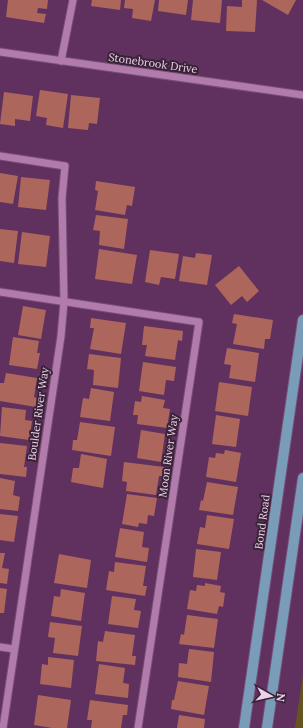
<svg xmlns="http://www.w3.org/2000/svg" width="303" height="728" font-family="Lora,serif">
  <rect width="100%" height="100%" fill="#60315e"/>
  <path fill="#655321" d="M303,676V728H295L302,681Z"/>
  <g fill="#ad665c">
    <path d="M8,0H48L47,9L38,8L37,13L46,14L44,23L6,17Z"/>
    <path d="M92,0H121L120,10L91,6Z"/>
    <path d="M125,0H155L151,21L132,18L133,9L124,8Z"/>
    <path d="M159,0H188L186,15L158,11Z"/>
    <path d="M193,0H222L220,23L191,20Z"/>
    <path d="M242,0H257L255,32L226,31L227,6L242,7Z"/>
    <path d="M262,0H296L288,15Z"/>
    <path d="M40,90L68,94L63,128L46,125L47,118L36,116Z"/>
    <path d="M4,92L33,96L30,121L15,119V126L0,124Z"/>
    <path d="M71,95L100,98L97,124L89,123L88,130L68,128Z"/>
    <path d="M0,173L18,176L13,204L0,202Z"/>
    <path d="M21,177L50,180L46,210L18,207Z"/>
    <path d="M96,181L135,187L132,206L127,205L125,215L95,210L98,191L95,190Z"/>
    <path d="M96,215L128,219L124,249L99,245L100,231L93,230Z"/>
    <path d="M0,229L18,231L14,263L0,261Z"/>
    <path d="M22,232L50,236L46,267L18,264Z"/>
    <path d="M99,249L137,255L132,284L95,279Z"/>
    <path d="M150,250L179,254L175,279L161,277L159,285L145,282Z"/>
    <path d="M196,253L212,255L207,285L179,281L183,256L195,258Z"/>
    <path d="M239,266L259,291L247,302L242,296L231,305L215,285Z"/>
    <path d="M23,306L46,310L41,339L18,335Z"/>
    <path d="M234,314L273,320L270,339H265L264,349L233,344L237,324L232,323Z"/>
    <path d="M91,318L126,323L121,354L90,349L94,328H90Z"/>
    <path d="M144,326L183,331L182,341L178,340L175,360L145,356L147,345H142Z"/>
    <path d="M13,337L39,341L37,353H40L37,369L9,365Z"/>
    <path d="M227,348L259,353L255,382L229,378L231,365L224,364Z"/>
    <path d="M89,354L121,358L118,388L93,385L94,370L87,369Z"/>
    <path d="M143,362L176,367L174,381L166,380L164,395L139,391Z"/>
    <path d="M6,373L37,378L34,397L37,398L36,407L0,401V383H4Z"/>
    <path d="M219,382L252,387L248,416L215,411Z"/>
    <path d="M91,388L114,392L110,421L80,417L83,398L89,399Z"/>
    <path d="M142,396L165,400L163,408L170,409L167,428L137,424L138,415H133L135,401L141,402Z"/>
    <path d="M2,407L26,410L25,420L32,421L29,440L0,436Z"/>
    <path d="M216,415L240,419L236,447L212,444Z"/>
    <path d="M80,422L115,427L111,456L72,450L73,440H77Z"/>
    <path d="M141,430L165,434L161,462L137,458Z"/>
    <path d="M0,443L27,446L24,467H27L26,477L0,474Z"/>
    <path d="M225,450L241,453L236,482L206,477L209,457L215,458L216,453L224,454Z"/>
    <path d="M81,454L107,459L103,488L71,482L73,468H79Z"/>
    <path d="M124,462L164,467L163,476H159L156,495L126,491L127,482L122,481Z"/>
    <path d="M0,478L15,481L13,495L20,497L18,511L0,509Z"/>
    <path d="M207,482L238,487L233,515L199,510L201,500L203,501Z"/>
    <path d="M127,494L157,498L154,516L148,515L147,524L139,523L138,527L122,524Z"/>
    <path d="M0,514L18,516L14,542L0,540Z"/>
    <path d="M207,515L234,519L229,549L197,544L200,527L205,528Z"/>
    <path d="M120,528L144,532L142,547L149,548L147,562L115,557Z"/>
    <path d="M196,549L221,552L217,580L193,577Z"/>
    <path d="M0,553H5L2,568L9,569L7,584L0,583Z"/>
    <path d="M59,554L91,560L87,588L54,583Z"/>
    <path d="M115,562L146,566L143,586H147L145,596L106,590L109,571L114,572Z"/>
    <path d="M205,583L221,586L220,592L225,593L223,607L219,606L217,614L187,609L190,590L196,591L197,585L205,586Z"/>
    <path d="M0,588L7,589L4,613H0Z"/>
    <path d="M61,589L85,593L81,621L51,616L54,596L60,597Z"/>
    <path d="M112,596L136,599L134,610L141,611L138,628L108,624Z"/>
    <path d="M187,615L218,619L214,648L179,644L181,634L184,635Z"/>
    <path d="M50,622L82,626L78,656L53,653L55,638L48,637Z"/>
    <path d="M105,631L135,635L132,656H136L135,665L96,661L98,641L103,642Z"/>
    <path d="M189,649L214,652L211,682L178,677L179,663L187,664Z"/>
    <path d="M48,657L74,660L71,688L40,684L42,664L48,665Z"/>
    <path d="M99,664L125,668L123,683L129,684L128,698L95,694Z"/>
    <path d="M178,681L209,686L204,715L171,709L172,700H174Z"/>
    <path d="M38,695L71,700L67,728H52L34,725Z"/>
    <path d="M90,700L128,705L127,715H123L121,728H91L92,720H87Z"/>
    <path d="M179,715L205,719L204,728H177Z"/>
  </g>
  <g fill="none" stroke-linecap="round" stroke-linejoin="round">
    <defs>
      <g id="minor">
        <path d="M0,52L303,95"/>
        <path d="M61,61L73,0"/>
        <path d="M0,156L65,166L62,198L64,302L61,336L3,728"/>
        <path d="M0,292L199,322L138,728"/>
        <path d="M0,647L14,649"/>
      </g>
      <g id="major">
        <path d="M244,728L303,320"/>
        <path d="M267,728L303,478"/>
      </g>
    </defs>
    <use href="#minor" stroke="#774e74" stroke-width="9"/>
    <use href="#major" stroke="#774e74" stroke-width="12"/>
    <use href="#minor" stroke="#b17cac" stroke-width="7"/>
    <use href="#major" stroke="#799cb8" stroke-width="10"/>
  </g>
  <g text-anchor="middle" dominant-baseline="central" stroke-width="4" stroke-linejoin="round" paint-order="stroke">
    <g font-size="11" fill="#edd1ea" stroke="#392337">
      <text transform="translate(153 63) rotate(8)">Stonebrook Drive</text>
      <text transform="translate(38 414) rotate(-82)">Boulder River Way</text>
      <text transform="translate(168 456) rotate(-82)">Moon River Way</text>
      <text transform="translate(262 522) rotate(-82)">Bond Road</text>
    </g>
  </g>
  <g transform="translate(271 696) rotate(98)" stroke="#392337" stroke-width="3" paint-order="stroke">
  <path d="M0-3L7 15L0 10L-7 15Z" fill="#edd1ea"/>
  <text y="-6" font-size="11" font-weight="bold" text-anchor="middle" fill="#edd1ea">N</text>
  </g>
</svg>
